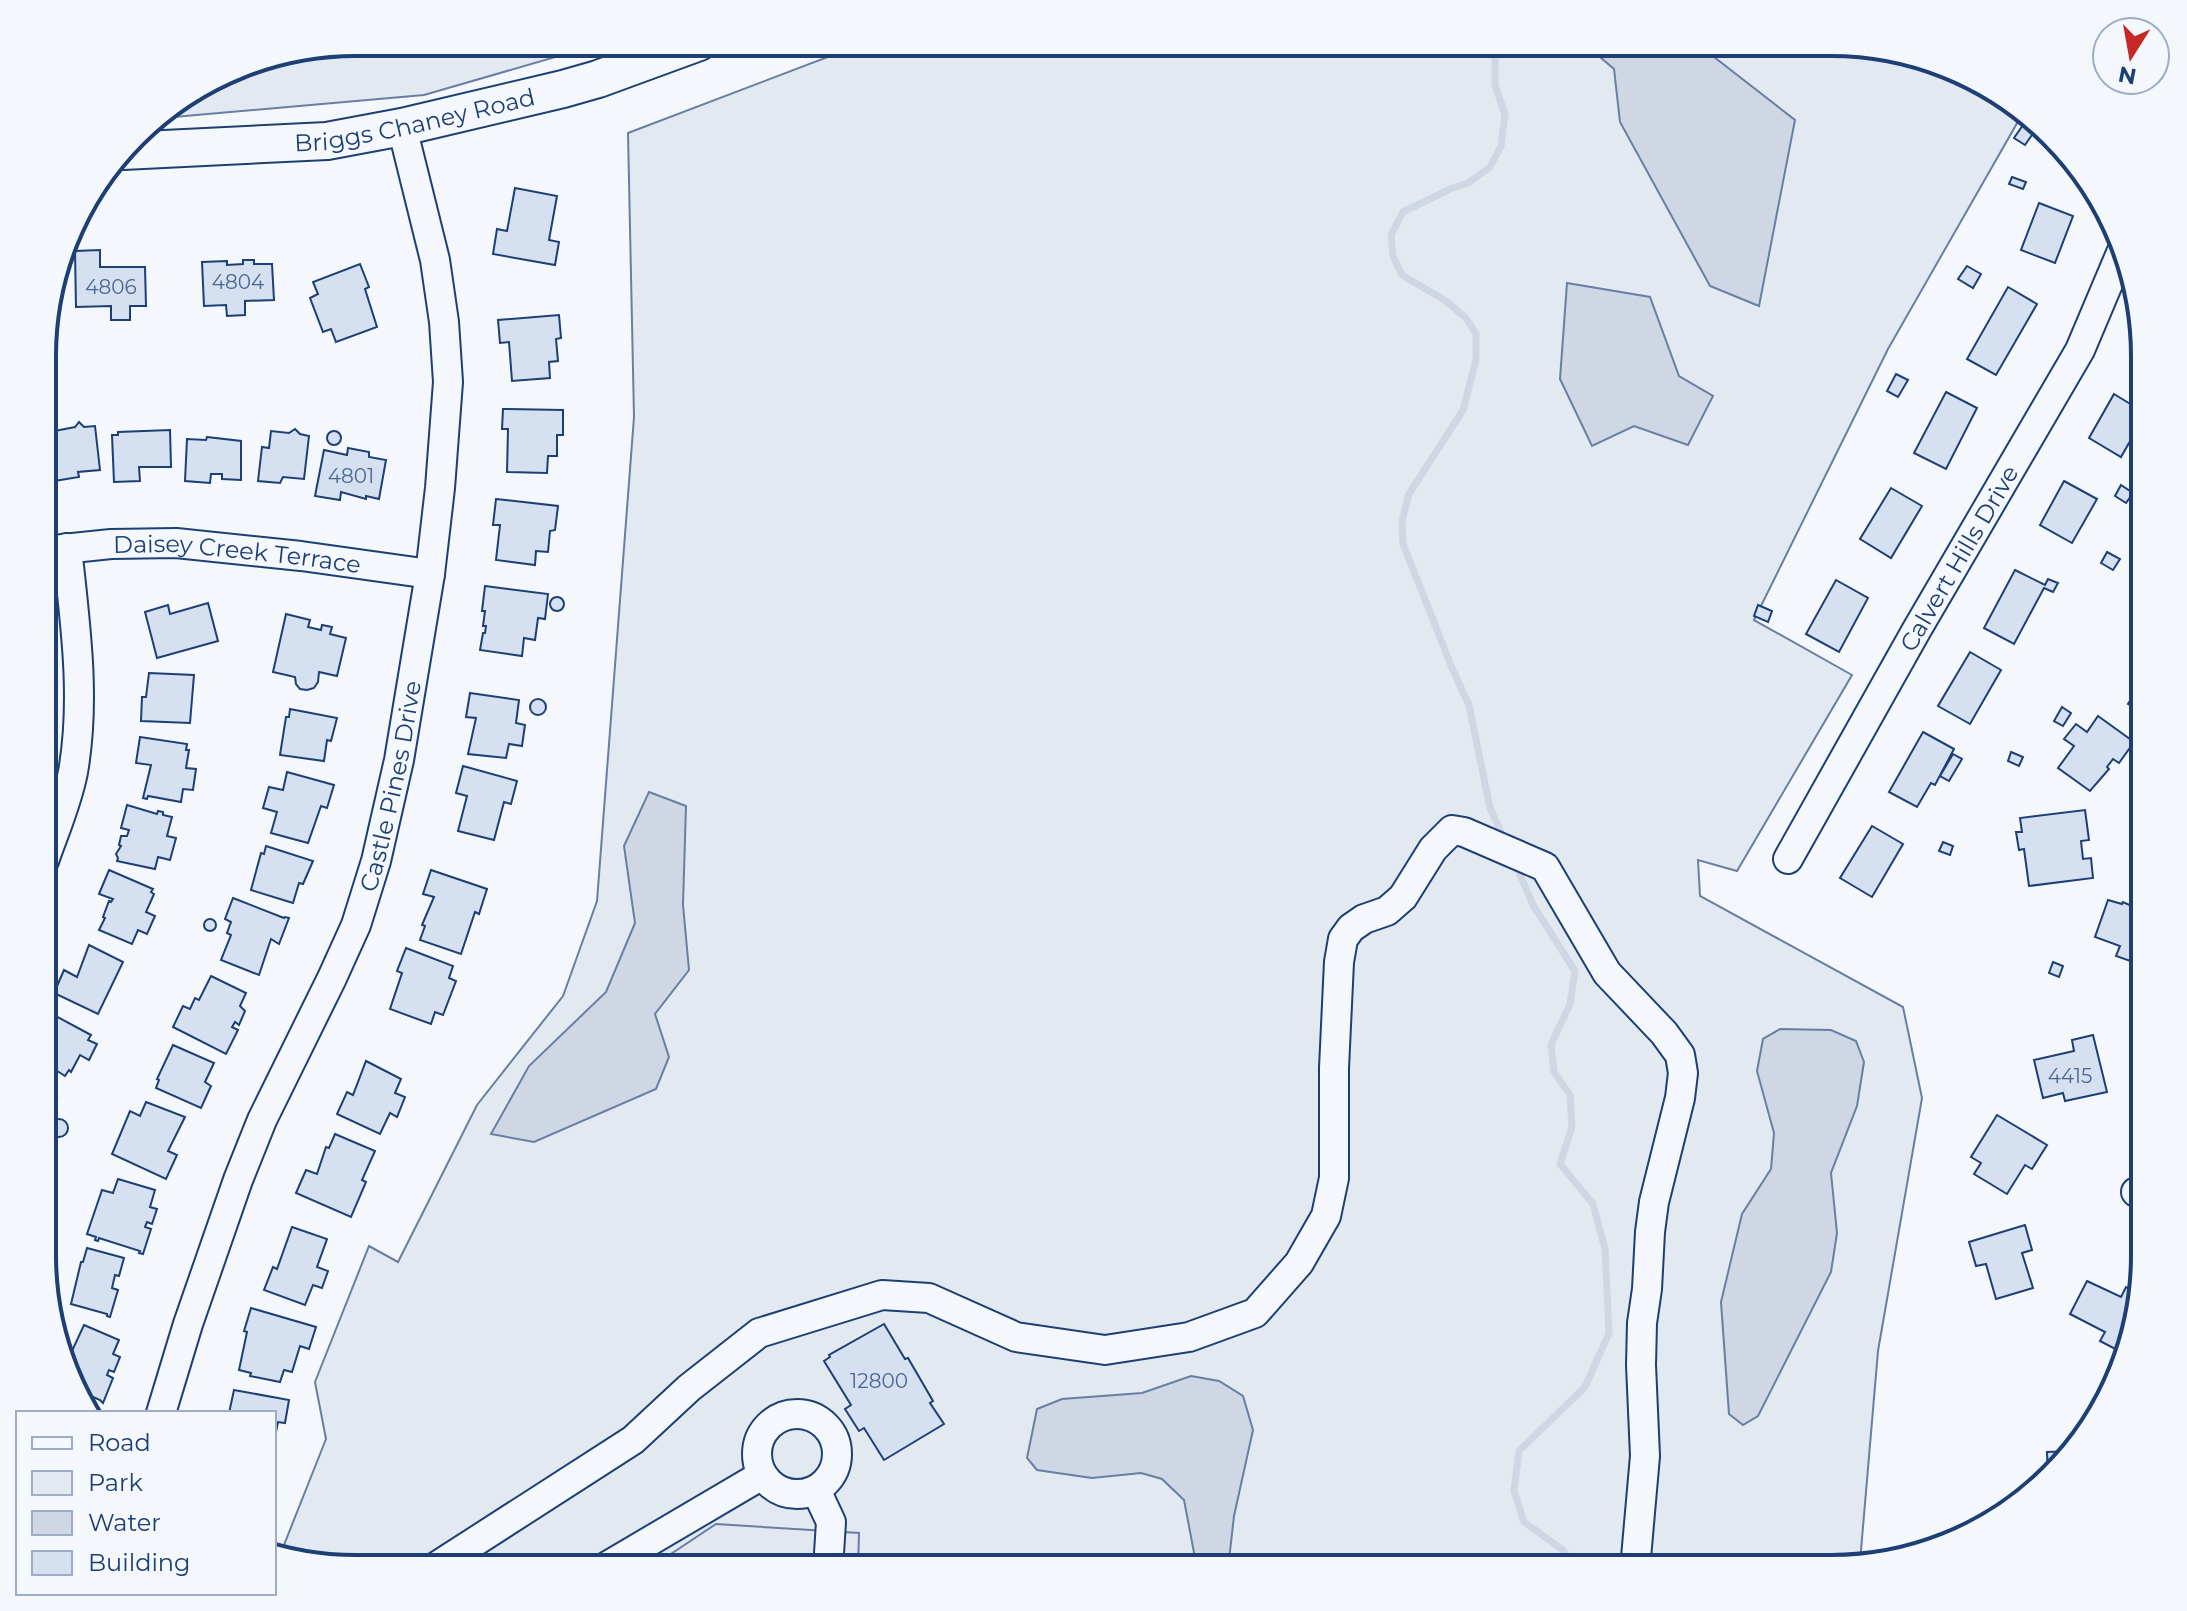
<svg xmlns="http://www.w3.org/2000/svg" width="2187" height="1611" font-family="Montserrat,sans-serif">
  <rect width="100%" height="100%" fill="#f4f7fb"/>
  <g fill="#e3e9f0" stroke="#687fa3" stroke-width="2">
    <path d="M356,42H607L424,95L151,119L255,59Z"/>
    <path d="M867,42L1851,43L1951,66L2024,111L1888,349L1754,620L1852,675L1737,871L1698,860L1700,896L1903,1007L1922,1098L1878,1351L1860,1562L1831,1569L336,1568L280,1555L326,1439L315,1382L369,1246L398,1262L477,1105L563,996L597,901L634,417L628,133Z"/>
  </g>
  <path fill="#e3e8f0" stroke="#687fa3" stroke-width="2" d="M716,1524L859,1533L858,1569L650,1568Z"/>
  <g fill="#cfd7e4" stroke="#687fa3" stroke-width="2">
    <path d="M1594,43H1696L1795,120L1759,306L1710,286L1620,122L1614,69L1593,51Z"/>
    <path d="M1567,283L1650,297L1679,376L1713,396L1688,445L1634,426L1592,446L1560,379Z"/>
    <path d="M649,792L686,806L683,905L689,970L655,1014L669,1057L656,1089L534,1142L491,1134L529,1066L606,992L635,923L624,846Z"/>
    <path d="M1780,1029L1831,1030L1856,1041L1864,1062L1857,1106L1831,1173L1837,1233L1831,1272L1758,1416L1743,1425L1729,1414L1721,1302L1742,1214L1771,1169L1774,1133L1757,1071L1763,1039Z"/>
    <path d="M1191,1376L1219,1381L1243,1396L1253,1430L1234,1516L1228,1569H1195L1196,1563L1184,1500L1162,1479L1141,1473L1092,1478L1037,1470L1027,1458L1037,1409L1062,1399L1142,1393Z"/>
  </g>
  <g fill="none" stroke-linecap="round" stroke-linejoin="round">
    <g stroke="#cfd7e4" stroke-width="7">
      <path d="M1503,42L1495,52V85L1505,114L1501,146L1490,167L1468,183L1450,189L1403,212L1391,235L1393,256L1402,275L1446,301L1466,318L1476,334V360L1463,410L1409,494L1402,521L1403,544L1452,668L1469,705L1490,808L1505,841"/>
      <path d="M1515,863L1533,905L1575,971L1570,1004L1551,1045L1554,1072L1570,1095L1572,1127L1560,1164L1593,1204L1605,1249L1609,1333L1585,1387L1519,1451L1514,1491L1524,1522L1563,1550L1576,1569"/>
    </g>
  </g>
  <g fill="#d5e0f0" stroke="#1d3f73" stroke-width="2">
    <path d="M2023,125L2034,132L2025,145L2014,138Z"/>
    <path d="M2012,177L2026,182L2023,189L2009,184Z"/>
    <path d="M515,188L557,196L549,240L559,242L555,265L493,254L497,229L507,231Z"/>
    <path d="M2039,203L2073,216L2055,263L2021,250Z"/>
    <path d="M100,250V267H145L146,306H130V320H111V306L76,307L75,251Z"/>
    <path d="M243,260H254V264H272L274,300L245,301V315L227,316L226,305L204,306L202,262L227,261V265L243,264Z"/>
    <path d="M360,264L369,287L365,289L377,327L336,342L331,329L323,332L310,298L318,294L313,282Z"/>
    <path d="M1967,266L1981,274L1973,288L1958,279Z"/>
    <path d="M2008,287L2037,304L1996,375L1967,359Z"/>
    <path d="M559,315L561,338L556,339L558,361L549,362L550,378L512,381L509,342L500,343L498,320Z"/>
    <path d="M1896,374L1908,380L1898,397L1887,391Z"/>
    <path d="M1946,392L1977,408L1946,469L1914,453Z"/>
    <path d="M2114,394L2145,413V438L2139,449L2129,443L2121,457L2089,438Z"/>
    <path d="M503,409L563,410V435H557V456H548L547,473L507,472L508,429H502Z"/>
    <path d="M79,422L84,427L95,426L100,470L78,472L79,477L54,481L49,432L75,427Z"/>
    <path d="M295,429L300,434L309,436L304,479L283,477L280,483L258,481L262,447L269,448L271,431L289,433Z"/>
    <path d="M170,430L171,467H139L140,481L114,482L112,435H118V432Z"/>
    <circle cx="334" cy="438" r="7"/>
    <path d="M207,437L241,441V480L222,479V474H211L210,483L185,481L187,439L206,440Z"/>
    <path d="M348,448L369,452V457L386,460L379,499L366,496V499L341,492L340,500L315,496L324,450L347,455Z"/>
    <path d="M2064,481L2097,499L2072,543L2040,525Z"/>
    <path d="M2121,485L2133,493L2126,503L2115,496Z"/>
    <path d="M1891,488L1922,506L1891,558L1860,539Z"/>
    <path d="M496,499L558,506L555,530L550,531L548,552L536,551L535,565L496,560L500,525H493Z"/>
    <path d="M2107,552L2120,559L2113,570L2101,563Z"/>
    <path d="M2015,570L2045,585L2048,579L2058,583L2053,592L2044,588L2014,644L1984,628Z"/>
    <path d="M1836,580L1868,598L1839,652L1806,634Z"/>
    <path d="M485,586L548,594L545,619L538,618L535,640L524,638L522,656L480,650L483,633H485L486,626H483L485,611H482Z"/>
    <circle cx="557" cy="604" r="7"/>
    <path d="M208,603L218,641L157,658L145,612L168,605L170,614Z"/>
    <path d="M1758,605L1772,611L1768,622L1754,616Z"/>
    <path d="M286,614L310,620L308,627L321,630L322,625L332,627L330,634L346,638L337,676L319,672L318,682L314,688L307,690L300,689L296,684L295,677L273,672Z"/>
    <path d="M1970,652L2001,670L1970,724L1938,706Z"/>
    <path d="M2142,658L2145,659V714L2128,704L2142,681L2132,676Z"/>
    <path d="M149,673L194,675L190,723L141,721L142,697H146Z"/>
    <path d="M470,693L519,700L516,723L525,725L522,746L509,744L506,758L468,754L476,718L466,717Z"/>
    <circle cx="538" cy="707" r="8"/>
    <path d="M2062,707L2071,713L2063,726L2054,721Z"/>
    <path d="M290,709L337,718L331,741L327,740L324,761L280,755L286,717H289Z"/>
    <path d="M2098,716L2134,742L2119,763L2113,759L2107,767L2109,769L2090,791L2058,768L2074,746L2064,739L2076,724L2087,732Z"/>
    <path d="M1923,732L1954,749L1935,785L1931,783L1917,807L1889,792Z"/>
    <path d="M140,737L187,744L186,750H189L186,768L196,769L193,790L183,789L181,802L148,796L147,799L143,798L151,765L136,763Z"/>
    <path d="M2011,752L2023,757L2019,766L2008,761Z"/>
    <path d="M1953,754L1962,759L1949,781L1940,776Z"/>
    <path d="M463,766L517,781L511,804L504,802L494,840L458,831L467,796L456,793Z"/>
    <path d="M287,772L334,785L327,808L321,806L308,843L271,833L277,812L263,808L269,787L283,790Z"/>
    <path d="M127,805L157,814L158,811L163,812V815L172,817L167,836L176,838L170,860L158,857L155,869L117,861L118,858L116,854L121,846L119,845L121,836H127L129,830L121,828Z"/>
    <path d="M2085,810L2089,840L2081,841L2083,859L2091,858L2093,878L2029,886L2024,849L2019,850L2016,832H2022L2020,818Z"/>
    <path d="M1872,826L1903,844L1872,897L1840,878Z"/>
    <path d="M1943,842L1953,846L1950,855L1939,851Z"/>
    <path d="M266,846L313,861L303,884L299,883L293,903L251,890L261,853L264,854Z"/>
    <path d="M109,870L153,889L151,892L154,894L146,912L155,916L147,934L138,930L132,944L99,930L105,918L103,917L109,901L111,902L113,899L99,894Z"/>
    <path d="M431,870L487,889L479,914L475,912L461,954L420,940L425,926L422,925L434,897L423,894Z"/>
    <path d="M233,898L284,918L285,917L289,918L279,944L271,939L259,975L221,960L231,935L227,933L231,922L225,919Z"/>
    <path d="M2108,900L2122,904L2123,902L2145,912V952L2141,950L2136,963L2116,956L2120,946L2095,937Z"/>
    <circle cx="210" cy="925" r="6"/>
    <path d="M89,945L123,962L98,1014L54,993L64,970L77,977Z"/>
    <path d="M406,948L453,966L449,978L456,981L443,1015L435,1012L431,1024L390,1009L402,973L397,971Z"/>
    <path d="M2053,962L2063,966L2059,977L2049,973Z"/>
    <path d="M211,976L246,993L240,1006L245,1011L239,1025L235,1022L232,1027L238,1030L226,1054L173,1027L183,1006L190,1009L195,998L199,1000Z"/>
    <path d="M52,1014L91,1035L88,1040L97,1044L89,1060L80,1055L71,1072L69,1070L65,1076L43,1062V1024L46,1025Z"/>
    <path d="M2093,1035L2107,1092L2065,1101L2063,1093L2043,1098L2034,1060L2074,1051L2072,1040Z"/>
    <path d="M173,1045L214,1063L205,1082L211,1086L201,1108L156,1088L159,1080L157,1079Z"/>
    <path d="M366,1061L401,1079L395,1093L405,1097L397,1117L390,1113L380,1134L337,1114L347,1092L353,1095Z"/>
    <path d="M43,1085L57,1097L47,1108L55,1114L43,1128Z"/>
    <path d="M146,1102L185,1117L168,1151L177,1155L166,1179L112,1154L130,1111L140,1116Z"/>
    <path d="M1997,1115L2047,1145L2032,1169L2025,1165L2007,1194L1974,1174L1981,1163L1971,1157Z"/>
    <circle cx="59" cy="1128" r="9"/>
    <path d="M335,1134L375,1151L362,1180L366,1182L351,1217L296,1193L306,1170L317,1174L326,1147L329,1148Z"/>
    <path d="M118,1179L155,1190L150,1207L157,1209L152,1224L147,1222L145,1227L151,1229L143,1254L139,1253L140,1251L99,1238L98,1241L95,1240L96,1237L87,1234L102,1190L113,1193Z"/>
    <path d="M2025,1225L2032,1250L2022,1253L2033,1288L1996,1299L1986,1264L1976,1266L1969,1242Z"/>
    <path d="M292,1227L327,1239L317,1267L328,1271L322,1288L313,1285L305,1305L264,1290L273,1267L277,1269Z"/>
    <path d="M87,1248L124,1258L119,1276L115,1275L112,1288L118,1290L110,1317L107,1316V1314L71,1304L81,1262H83Z"/>
    <path d="M2087,1281L2121,1297L2126,1287L2140,1294L2131,1333L2121,1352L2100,1341L2105,1332L2070,1314Z"/>
    <path d="M251,1308L316,1327L309,1349L300,1346L292,1372L284,1370L280,1382L250,1376L251,1373L239,1370L247,1332L244,1331Z"/>
    <path d="M884,1324L905,1359L908,1358L933,1401L930,1403L944,1424L884,1460L864,1428L859,1431L845,1409L851,1405L824,1361L830,1357L829,1355Z"/>
    <path d="M84,1325L119,1340L113,1354L120,1357L114,1372L109,1370L107,1375L113,1378L103,1403L100,1400L73,1388L65,1358L68,1349L72,1351Z"/>
    <path d="M234,1390L289,1400L285,1423L278,1422L274,1442V1413H229Z"/>
    <path d="M2074,1451L2067,1462L2048,1477L2047,1452Z"/>
  </g>
  <g fill="none" stroke-linecap="round" stroke-linejoin="round">
    <defs>
      <g id="minor">
        <path id="s1" d="M44,551L111,544L176,543L301,556L430,574"/>
        <path id="s2" d="M1788,859L1916,631L2080,350L2121,253"/>
        <path d="M44,861C54,832 67,803 73,772C86,698 75,622 67,548"/>
        <path d="M2136,1192L2144,1193"/>
        <path id="s3" d="M161,1413L188,1324L238,1180L262,1120L332,978L356,925L376,861L399,760L430,574L440,488L448,382L444,322L435,260L402,127"/>
        <circle cx="797" cy="1454" r="40"/>
        <path d="M816,1490L831,1522L828,1569"/>
        <path d="M434,1568L633,1440L689,1388L759,1333L882,1295L929,1298L1016,1337L1105,1350L1189,1337L1255,1313L1299,1263L1326,1216L1334,1178V1068L1339,962L1343,939L1351,928L1364,919L1387,911L1403,897L1433,849L1452,830L1464,832L1545,867L1607,973L1664,1033L1680,1055L1683,1073L1680,1098L1654,1202L1650,1232L1647,1289L1642,1323L1641,1365L1645,1456L1635,1569"/>
        <path d="M604,1568L762,1475"/>
      </g>
      <g id="major">
        <path id="s4" d="M123,151L327,141L402,127L563,89L598,79L699,42"/>
      </g>
    </defs>
    <use href="#minor" stroke="#1d3f73" stroke-width="32"/>
    <use href="#major" stroke="#1d3f73" stroke-width="40"/>
    <use href="#minor" stroke="#f4f7fb" stroke-width="28"/>
    <use href="#major" stroke="#f4f7fb" stroke-width="36"/>
  </g>
  <g text-anchor="middle" dominant-baseline="central" stroke-width="6" stroke-linejoin="round" paint-order="stroke">
    <g font-size="20" fill="#4b6792">
      <text x="238" y="282">4804</text>
      <text x="111" y="287">4806</text>
      <text x="351" y="476">4801</text>
      <text x="2070" y="1076">4415</text>
      <text x="879" y="1381">12800</text>
    </g>
    <g font-size="24" fill="#1d3f73" stroke="#f4f7fb">
      <text stroke="none"><textPath href="#s4" startOffset="294">Briggs Chaney Road</textPath></text>
      <text stroke="none"><textPath href="#s1" startOffset="194">Daisey Creek Terrace</textPath></text>
      <text stroke="none"><textPath href="#s2" startOffset="346">Calvert Hills Drive</textPath></text>
      <text stroke="none"><textPath href="#s3" startOffset="670">Castle Pines Drive</textPath></text>
    </g>
  </g>
  <path d="M0 0H2187V1611H0ZM356 56H1831A300 300 0 0 1 2131 356V1255A300 300 0 0 1 1831 1555H356A300 300 0 0 1 56 1255V356A300 300 0 0 1 356 56Z" fill="#f4f7fb" fill-rule="evenodd"/>
  <path fill="none" stroke="#1d3f73" stroke-width="4" d="M356 56H1831A300 300 0 0 1 2131 356V1255A300 300 0 0 1 1831 1555H356A300 300 0 0 1 56 1255V356A300 300 0 0 1 356 56Z"/>
  <rect x="16" y="1411" width="260" height="184" fill="#f4f7fb" stroke="#9eadc5" stroke-width="2"/>
  <rect x="32" y="1437" width="40" height="12" fill="#f4f7fb" stroke="#9eadc5" stroke-width="2"/>
  <text x="88" y="1451" font-size="24" fill="#1d3f73">Road</text>
  <rect x="32" y="1471" width="40" height="24" fill="#e3e9f0" stroke="#9eadc5" stroke-width="2"/>
  <text x="88" y="1491" font-size="24" fill="#1d3f73">Park</text>
  <rect x="32" y="1511" width="40" height="24" fill="#cfd7e4" stroke="#9eadc5" stroke-width="2"/>
  <text x="88" y="1531" font-size="24" fill="#1d3f73">Water</text>
  <rect x="32" y="1551" width="40" height="24" fill="#d5e0f0" stroke="#9eadc5" stroke-width="2"/>
  <text x="88" y="1571" font-size="24" fill="#1d3f73">Building</text>
  <g transform="translate(2131 56) rotate(191)"><circle r="38" fill="#f4f7fb" stroke="#9eadc5" stroke-width="2"/>
  <path d="M0-6L14 30L0 20L-14 30Z" fill="#c62828"/>
  <text y="-12" font-size="22" font-weight="bold" text-anchor="middle" fill="#1d3f73">N</text>
  </g>
</svg>
